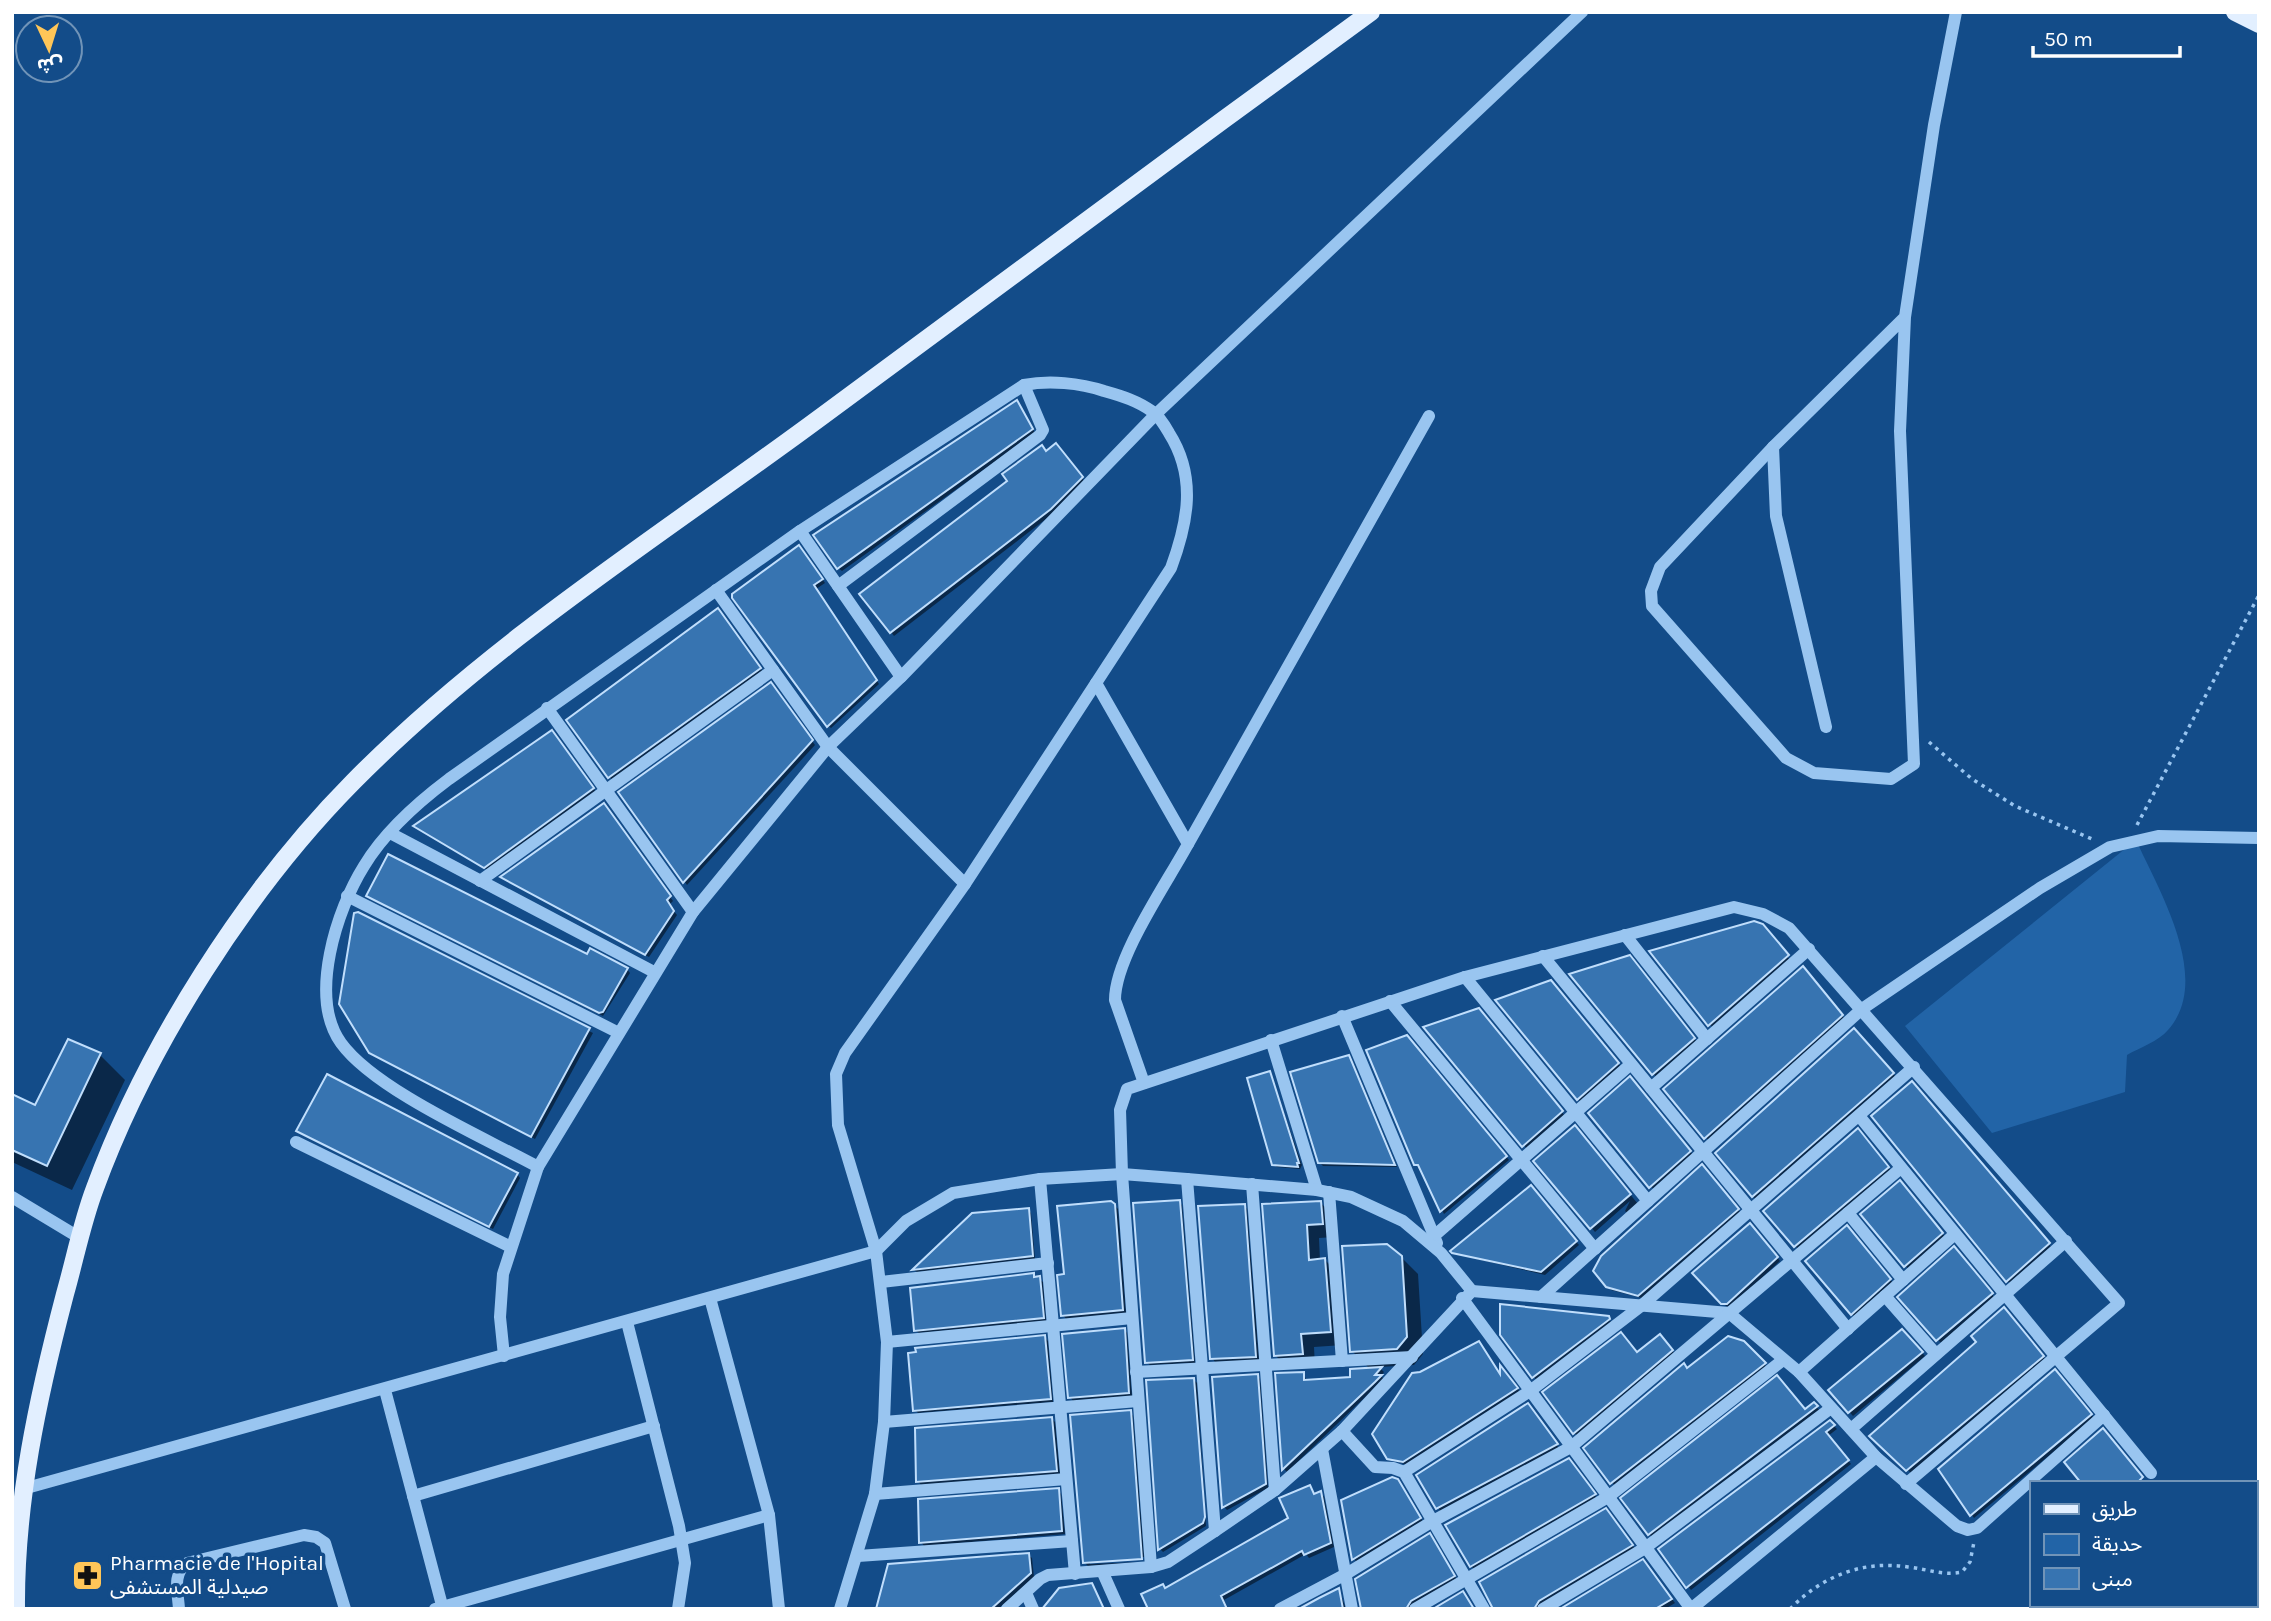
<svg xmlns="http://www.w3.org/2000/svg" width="2271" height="1621" font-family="Karla,'Noto Sans Arabic',sans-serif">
  <rect width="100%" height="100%" fill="#134c89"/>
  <path fill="#2264a7" d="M2136,840C2159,891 2213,979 2168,1030C2159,1041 2139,1048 2127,1055L2125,1092L1992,1133L1905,1026Z"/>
  <g fill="#0007">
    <path d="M1020,406L1035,433L842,571L838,568Z"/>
    <path d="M1059,449L1085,482L1055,512L894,636L891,632L1046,453Z"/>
    <path d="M802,550L825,583L816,589L879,684L831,728L827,725Z"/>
    <path d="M721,614L763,672L613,780L609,777Z"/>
    <path d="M774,688L815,745L687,885L621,793Z"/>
    <path d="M555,736L596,792L488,870L418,829Z"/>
    <path d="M607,808L673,901L669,905L677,915L649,957L503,878Z"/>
    <path d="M368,896L627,969L630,973L603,1016Z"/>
    <path d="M358,913L593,1033L535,1139L370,1052Z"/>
    <path d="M1762,925L1790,960L1713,1028L1652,952Z"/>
    <path d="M1634,962L1697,1042L1657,1078L1572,975Z"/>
    <path d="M1806,972L1845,1019L1709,1141L1666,1089Z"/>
    <path d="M1554,985L1621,1067L1581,1102L1578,1099Z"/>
    <path d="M1482,1014L1565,1116L1527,1149L1426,1027Z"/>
    <path d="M1854,1030L1896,1077L1756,1200L1717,1153Z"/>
    <path d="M1410,1041L1509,1160L1444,1214L1421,1168L1415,1164Z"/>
    <path d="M100,1055L125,1080L72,1190L12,1162V1096L36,1108Z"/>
    <path d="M1348,1057L1352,1060L1397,1167L1323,1166L1319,1162Z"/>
    <path d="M1270,1073L1302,1165L1300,1169L1277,1167L1273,1164Z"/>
    <path d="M1633,1082L1693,1155L1654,1190L1590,1114Z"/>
    <path d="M1912,1083L2052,1248L2011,1284L2007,1281Z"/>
    <path d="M298,1131L517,1174L520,1178L493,1229Z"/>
    <path d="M1578,1131L1638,1204L1628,1214L1625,1211L1630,1201L1595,1232L1536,1161Z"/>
    <path d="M1861,1134L1891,1171L1798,1249L1765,1211Z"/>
    <path d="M1705,1170L1741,1213L1642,1298L1611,1290L1607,1286Z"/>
    <path d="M1903,1186L1945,1237L1909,1270L1863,1214Z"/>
    <path d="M1534,1191L1579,1245L1545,1275L1456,1254Z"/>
    <path d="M1179,1202L1182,1205L1195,1363L1150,1365L1146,1362Z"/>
    <path d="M1320,1202L1333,1216L1335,1237L1319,1238L1320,1260H1325L1338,1273L1343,1345L1314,1347L1315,1367L1288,1368L1275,1355L1264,1206Z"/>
    <path d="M1114,1205L1118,1209L1126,1313L1066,1319L1063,1315L1066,1276Z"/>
    <path d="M1244,1205L1247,1209L1259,1360L1215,1362L1212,1358Z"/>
    <path d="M1028,1210L1031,1213L1035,1259L917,1272L914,1270L973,1215Z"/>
    <path d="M1753,1228L1780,1261L1730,1307L1726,1306L1695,1273Z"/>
    <path d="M1850,1231L1893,1283L1855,1317L1852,1314Z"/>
    <path d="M1958,1252L1995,1298L1941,1343L1900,1297Z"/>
    <path d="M1401,1257L1418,1274L1423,1354L1414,1365L1379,1367L1384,1372L1381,1376L1384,1379L1287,1472L1284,1469L1277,1375L1303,1373L1307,1381L1352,1378L1371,1370L1352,1351Z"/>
    <path d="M1033,1275L1043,1282L1046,1321L919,1333L915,1330Z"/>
    <path d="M1501,1306L1609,1320L1612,1323L1537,1381L1502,1334Z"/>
    <path d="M2007,1313L2046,1360L1911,1473L1871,1436L1978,1342Z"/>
    <path d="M1124,1329L1127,1333L1132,1396L1073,1401L1070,1397Z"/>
    <path d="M1902,1331L1925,1356L1853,1416L1830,1391Z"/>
    <path d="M1044,1337L1048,1341L1053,1402L918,1413L915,1410Z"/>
    <path d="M1663,1339L1675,1354L1578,1436L1574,1433L1637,1354Z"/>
    <path d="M1743,1343L1767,1367L1615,1486L1586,1448L1688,1370Z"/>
    <path d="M1502,1369L1520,1392L1407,1465L1388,1458L1502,1378Z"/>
    <path d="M2058,1375L2094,1418L1974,1518L1971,1514Z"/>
    <path d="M1257,1376L1260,1379L1268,1488L1227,1510L1224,1507L1213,1378Z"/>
    <path d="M1193,1379L1197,1383L1206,1526L1163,1552L1160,1549L1148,1382Z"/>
    <path d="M1814,1404L1820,1411L1652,1537L1649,1534Z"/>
    <path d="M1528,1406L1559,1448L1441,1512L1418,1475Z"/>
    <path d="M1130,1412L1133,1416L1144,1557L1090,1561V1564L1144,1562L1088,1566L1085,1563L1094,1554Z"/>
    <path d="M1052,1419L1055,1422L1060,1474L921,1485L918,1481L916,1430Z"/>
    <path d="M1830,1422L1837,1429L1828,1436L1851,1464L1691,1590L1660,1550Z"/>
    <path d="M1572,1464L1597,1498L1474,1569L1471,1566Z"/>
    <path d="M1401,1485L1423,1522L1356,1563L1342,1501Z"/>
    <path d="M1310,1487L1316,1495L1321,1493L1324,1497L1334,1547L1309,1558L1306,1554L1224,1600L1228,1609H1150L1166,1589L1290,1519Z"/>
    <path d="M1058,1490L1061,1494L1065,1534L924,1546L921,1542L919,1501Z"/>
    <path d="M1610,1514L1635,1549L1540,1609H1494Z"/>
    <path d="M1433,1539L1457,1580L1412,1609H1362Z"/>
    <path d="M1028,1555L1032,1558L1034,1577L998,1609H878Z"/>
    <path d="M1647,1565L1675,1603L1665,1609H1564Z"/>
    <path d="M1092,1584L1105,1609H1043Z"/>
    <path d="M1339,1590L1346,1609H1302Z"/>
  </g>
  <g fill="#3774b1" stroke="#c0defc" stroke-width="2">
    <path d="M1017,400L1033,429L837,569L813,535Z"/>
    <path d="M1056,443L1083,477L1051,509L890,633L859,594L1007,481L1002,474L1042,445L1046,451Z"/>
    <path d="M799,545L823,579L814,585L877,680L827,727L732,598V594Z"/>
    <path d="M718,608L761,668L608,778L566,720Z"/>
    <path d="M771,682L813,740L683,883L618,792Z"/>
    <path d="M552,730L594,788L484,868L413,826Z"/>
    <path d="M604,803L671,896L667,900L674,911L645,955L500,877Z"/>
    <path d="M388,854L587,954L590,948L628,968L603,1012L599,1013L366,896Z"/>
    <path d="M358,912L590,1028L531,1137L369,1053L339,1004L354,913Z"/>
    <path d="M1754,921L1763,924L1789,955L1708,1026L1649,951Z"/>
    <path d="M1630,955L1695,1038L1652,1075L1569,974Z"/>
    <path d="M1803,966L1843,1015L1704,1139L1663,1089Z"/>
    <path d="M1551,980L1619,1063L1577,1100L1495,1000Z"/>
    <path d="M1479,1008L1563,1111L1522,1147L1423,1027Z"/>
    <path d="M1854,1028L1894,1073L1752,1197L1715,1153Z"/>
    <path d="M1407,1035L1507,1156L1440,1212L1418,1165H1414L1366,1050Z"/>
    <path d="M68,1039L101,1053L47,1166L12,1150V1094L35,1105Z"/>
    <path d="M1349,1055L1395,1165L1318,1163L1290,1072Z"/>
    <path d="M1270,1071L1299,1163H1297L1298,1167L1272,1165L1247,1078Z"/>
    <path d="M327,1074L518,1173L489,1227L296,1131Z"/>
    <path d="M1630,1076L1691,1151L1649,1188L1588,1113Z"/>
    <path d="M1912,1081L2050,1243L2006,1282L1871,1116Z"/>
    <path d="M1575,1125L1631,1194L1590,1229L1533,1161Z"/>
    <path d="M1858,1128L1889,1167L1794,1247L1763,1211Z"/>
    <path d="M1702,1164L1739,1209L1638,1296L1606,1287L1593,1271L1601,1256Z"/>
    <path d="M1900,1180L1943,1233L1904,1267L1860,1214Z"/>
    <path d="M1531,1185L1577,1241L1541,1272L1452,1253L1450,1251Z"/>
    <path d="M1180,1200L1193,1360L1145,1363L1133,1203Z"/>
    <path d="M1111,1201L1115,1204L1123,1310L1061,1316L1057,1275L1064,1274L1057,1206Z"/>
    <path d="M1321,1201L1323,1224L1307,1225L1309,1260L1325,1258L1331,1332L1301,1334L1303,1354L1274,1356L1262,1204Z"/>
    <path d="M1245,1204L1256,1357L1210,1359L1198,1206Z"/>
    <path d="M1029,1208L1033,1256L912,1270L972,1213Z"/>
    <path d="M1750,1223L1778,1257L1727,1304H1721L1692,1273Z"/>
    <path d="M1847,1225L1891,1279L1851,1315L1805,1261Z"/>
    <path d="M1387,1244L1402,1256L1407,1337L1397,1349L1350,1352L1342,1246Z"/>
    <path d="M1954,1246L1993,1293L1936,1341L1897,1297Z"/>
    <path d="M1034,1273V1277L1040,1276L1044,1318L914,1331L910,1288Z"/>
    <path d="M1500,1304L1609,1316L1610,1319L1532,1378L1500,1335Z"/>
    <path d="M2004,1307L2044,1356L1906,1471L1869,1436L1976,1342L1971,1336Z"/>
    <path d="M1125,1328L1129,1393L1068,1398L1062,1334Z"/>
    <path d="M1902,1329L1923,1352L1848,1413L1828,1390Z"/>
    <path d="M1621,1332L1637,1352L1660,1334L1673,1350L1573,1434L1542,1392Z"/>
    <path d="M1045,1335L1051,1399L913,1411L908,1353L916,1352L915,1348Z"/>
    <path d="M1728,1336L1744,1341L1766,1363L1610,1484L1583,1448L1684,1363L1687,1368Z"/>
    <path d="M1479,1341L1500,1374V1365L1518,1388L1403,1462L1387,1459L1372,1434L1412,1373L1420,1372Z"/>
    <path d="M1382,1367L1375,1375H1382L1375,1382L1282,1470L1275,1373L1304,1372V1380L1350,1377V1369Z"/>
    <path d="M2055,1369L2092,1414L1970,1516L1938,1469Z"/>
    <path d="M1258,1374L1266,1484L1222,1508L1212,1377Z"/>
    <path d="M1777,1375L1805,1409L1814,1402L1818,1406L1648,1535L1620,1498Z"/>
    <path d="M1194,1378L1205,1517L1203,1523L1158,1550L1146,1380Z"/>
    <path d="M1528,1403L1558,1444L1436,1509L1416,1475Z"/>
    <path d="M1131,1410L1142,1559L1083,1563L1070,1415Z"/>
    <path d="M1052,1417L1057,1471L916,1482L915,1428Z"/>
    <path d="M1830,1420L1835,1425L1826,1432L1849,1460L1686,1588L1658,1549Z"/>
    <path d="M2103,1428L2143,1477L2137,1483H2081L2064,1462Z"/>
    <path d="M1569,1458L1596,1494L1470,1567L1445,1525Z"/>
    <path d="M1392,1477L1398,1479L1421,1518L1352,1560L1341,1500Z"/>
    <path d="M1310,1485L1314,1494L1321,1491L1331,1543L1304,1555L1302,1551L1221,1596L1227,1609H1148L1141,1594L1163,1584L1165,1588L1288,1518L1279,1498Z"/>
    <path d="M1059,1488L1062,1531L919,1543L918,1499Z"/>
    <path d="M1606,1508L1633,1545L1539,1601L1534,1609H1493L1479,1582Z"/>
    <path d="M1430,1533L1455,1576L1411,1601L1406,1609H1361L1355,1579Z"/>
    <path d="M1029,1553L1031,1573L991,1609H876L888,1564Z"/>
    <path d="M1643,1559L1672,1599L1655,1609H1560Z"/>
    <path d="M1092,1583L1104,1609H1042L1059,1588Z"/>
    <path d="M1339,1588L1343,1609H1299L1319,1598Z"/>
    <path d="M1463,1591L1474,1609H1433Z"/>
  </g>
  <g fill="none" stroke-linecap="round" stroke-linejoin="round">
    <g stroke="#99c5f0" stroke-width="3.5" stroke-dasharray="3.5 5" stroke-linecap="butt">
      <path d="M1929,742L1972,779L2015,806L2092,839"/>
      <path d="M2137,825L2259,595"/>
      <path d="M1790,1609C1822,1576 1863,1560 1908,1567C1928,1569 1942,1576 1962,1572L1970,1562L1974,1542"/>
    </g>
    <g stroke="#99c5f0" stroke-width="12">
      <path d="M1905,317L1773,447L1660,567L1651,591L1652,606L1786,758L1814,773L1891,779L1914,764L1900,431L1905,317L1934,125L1956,12"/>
      <path d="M1773,447L1776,516L1826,727"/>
      <path d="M800,531L901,677"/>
      <path d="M838,586L1040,435L1043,430L1024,385"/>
      <path d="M716,590L828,747L965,884"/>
      <path d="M1096,683L1188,844C1167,883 1115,957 1115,1000L1144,1083"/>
      <path d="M547,708L693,912"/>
      <path d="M390,833L654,972"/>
      <path d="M1188,844L1429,416"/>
      <path d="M480,881L773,670"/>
      <path d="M347,896L617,1032"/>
      <path d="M1625,935L1707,1039"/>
      <path d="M1543,956L1848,1329"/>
      <path d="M1465,977L1648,1201"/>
      <path d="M1390,1001L1595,1249"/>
      <path d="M1342,1016L1437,1243"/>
      <path d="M1271,1040L1317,1190"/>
      <path d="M1651,1088L1809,949"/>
      <path d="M1860,1117L2151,1473"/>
      <path d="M296,1142L511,1247"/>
      <path d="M1040,1179L1075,1574"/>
      <path d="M1187,1179L1215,1531"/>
      <path d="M1252,1184L1275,1490"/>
      <path d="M1329,1192L1342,1361"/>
      <path d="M12,1197L80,1238"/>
      <path d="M1848,1213L1903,1280"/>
      <path d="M1434,1236L1631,1064"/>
      <path d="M881,1282L1048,1263"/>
      <path d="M1885,1296L1936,1354"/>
      <path d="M1541,1297L1862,1009L2040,888L2110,847L2158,836L2259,838"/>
      <path d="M710,1298L769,1515L779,1609"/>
      <path d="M1462,1298L1691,1609"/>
      <path d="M627,1322L679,1526L685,1563L678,1609"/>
      <path d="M887,1342L1132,1318"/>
      <path d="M504,1356L500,1317L503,1274L538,1167"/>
      <path d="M1136,1372L1412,1357"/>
      <path d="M1799,1372L1955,1234"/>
      <path d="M385,1390L443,1609"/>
      <path d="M884,1422L1138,1401"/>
      <path d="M1851,1429L2066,1241"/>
      <path d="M1342,1431L1375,1467L1393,1468L1404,1472L1484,1609"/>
      <path d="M1322,1449L1352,1609"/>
      <path d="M1404,1472L1530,1391L1641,1306L1914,1067"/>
      <path d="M23,1489L876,1251L906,1221L953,1193L1040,1179L1122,1174L1187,1179L1317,1190L1351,1197L1403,1221L1441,1253L1472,1291"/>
      <path d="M875,1494L1066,1479"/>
      <path d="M413,1496L654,1426"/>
      <path d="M858,1556L1072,1541"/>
      <path d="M1151,1567L1122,1174L1120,1110L1127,1089L1465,977L1734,907L1763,914L1789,928L2119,1303L1906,1484"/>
      <path d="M1103,1573L1119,1609"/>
      <path d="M1026,1593L1033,1609"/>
      <path d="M179,1609C178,1592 172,1574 187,1563L304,1535L316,1537L325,1543L345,1609"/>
      <path d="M435,1609L769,1515"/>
      <path d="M840,1609L875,1494L884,1422L887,1342L876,1251L838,1125L836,1074L845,1053L965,884L1171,568C1188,522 1197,477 1169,433C1165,426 1160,417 1153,412C1138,401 1122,396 1104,391C1080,383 1049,380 1024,385L800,531L449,779C417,803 385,831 364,866C337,909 308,997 341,1043C375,1090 485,1138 538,1167L693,912L828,747L901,677L1156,414L1582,12"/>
      <path d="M1007,1609L1040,1579L1048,1575L1151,1567L1168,1562L1215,1531L1275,1490L1342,1431L1472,1291L1729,1313L1799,1372L1876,1457L1957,1526L1968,1530L1977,1528L2104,1415"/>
      <path d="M1280,1609L1346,1574L1433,1521L1571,1447L1901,1168"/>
      <path d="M1415,1609L1608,1497L1783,1360"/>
      <path d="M1543,1609L1645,1548L1831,1408"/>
      <path d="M1691,1609L1876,1457"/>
    </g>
    <g stroke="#e2efff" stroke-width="18">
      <path d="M2235,12L2259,24"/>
      <path d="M16,1609C15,1502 38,1397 65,1294C75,1259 82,1222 95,1188C147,1046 247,889 353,782C492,641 663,534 821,417C1004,281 1187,146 1371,12"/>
    </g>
  </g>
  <defs>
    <symbol id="pharmacy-square" viewBox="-11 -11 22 22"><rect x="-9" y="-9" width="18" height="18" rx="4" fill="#ffc658" stroke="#134c89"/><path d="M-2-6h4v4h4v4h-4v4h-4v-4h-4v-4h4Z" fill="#111"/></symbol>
  </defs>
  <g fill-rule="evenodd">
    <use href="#pharmacy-square" x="70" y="1558" width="35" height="35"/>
  </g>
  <g text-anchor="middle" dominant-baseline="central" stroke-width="7" stroke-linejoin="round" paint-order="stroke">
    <g font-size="21" fill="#fff" stroke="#134c89" text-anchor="start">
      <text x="110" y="1563">Pharmacie de l'Hopital<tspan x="110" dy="24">صيدلية المستشفى</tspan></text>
    </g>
  </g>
  <rect width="2271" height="1621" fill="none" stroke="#ffffff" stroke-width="28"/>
  <rect x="2030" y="1481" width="228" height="126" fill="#134c89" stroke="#7194b8" stroke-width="2"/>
  <rect x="2044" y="1504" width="35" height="10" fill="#e2efff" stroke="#7194b8" stroke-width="2"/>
  <text x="2092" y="1516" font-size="21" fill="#ffffff">طريق</text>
  <rect x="2044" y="1534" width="35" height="21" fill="#2264a7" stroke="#7194b8" stroke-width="2"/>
  <text x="2092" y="1551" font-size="21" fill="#ffffff">حديقة</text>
  <rect x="2044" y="1568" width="35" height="21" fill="#3774b1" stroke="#7194b8" stroke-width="2"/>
  <text x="2092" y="1586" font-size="21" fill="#ffffff">مبنى</text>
  <g transform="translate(49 49) rotate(176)"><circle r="33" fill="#134c89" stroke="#7194b8" stroke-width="2"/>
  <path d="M0-5L12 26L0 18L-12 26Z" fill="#ffc658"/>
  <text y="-10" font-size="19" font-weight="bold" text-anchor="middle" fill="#ffffff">ش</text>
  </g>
  <path d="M2033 46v10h147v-10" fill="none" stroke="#ffffff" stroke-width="3.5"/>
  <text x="2044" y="46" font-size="21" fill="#ffffff" stroke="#134c89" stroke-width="5" paint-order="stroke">50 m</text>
</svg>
